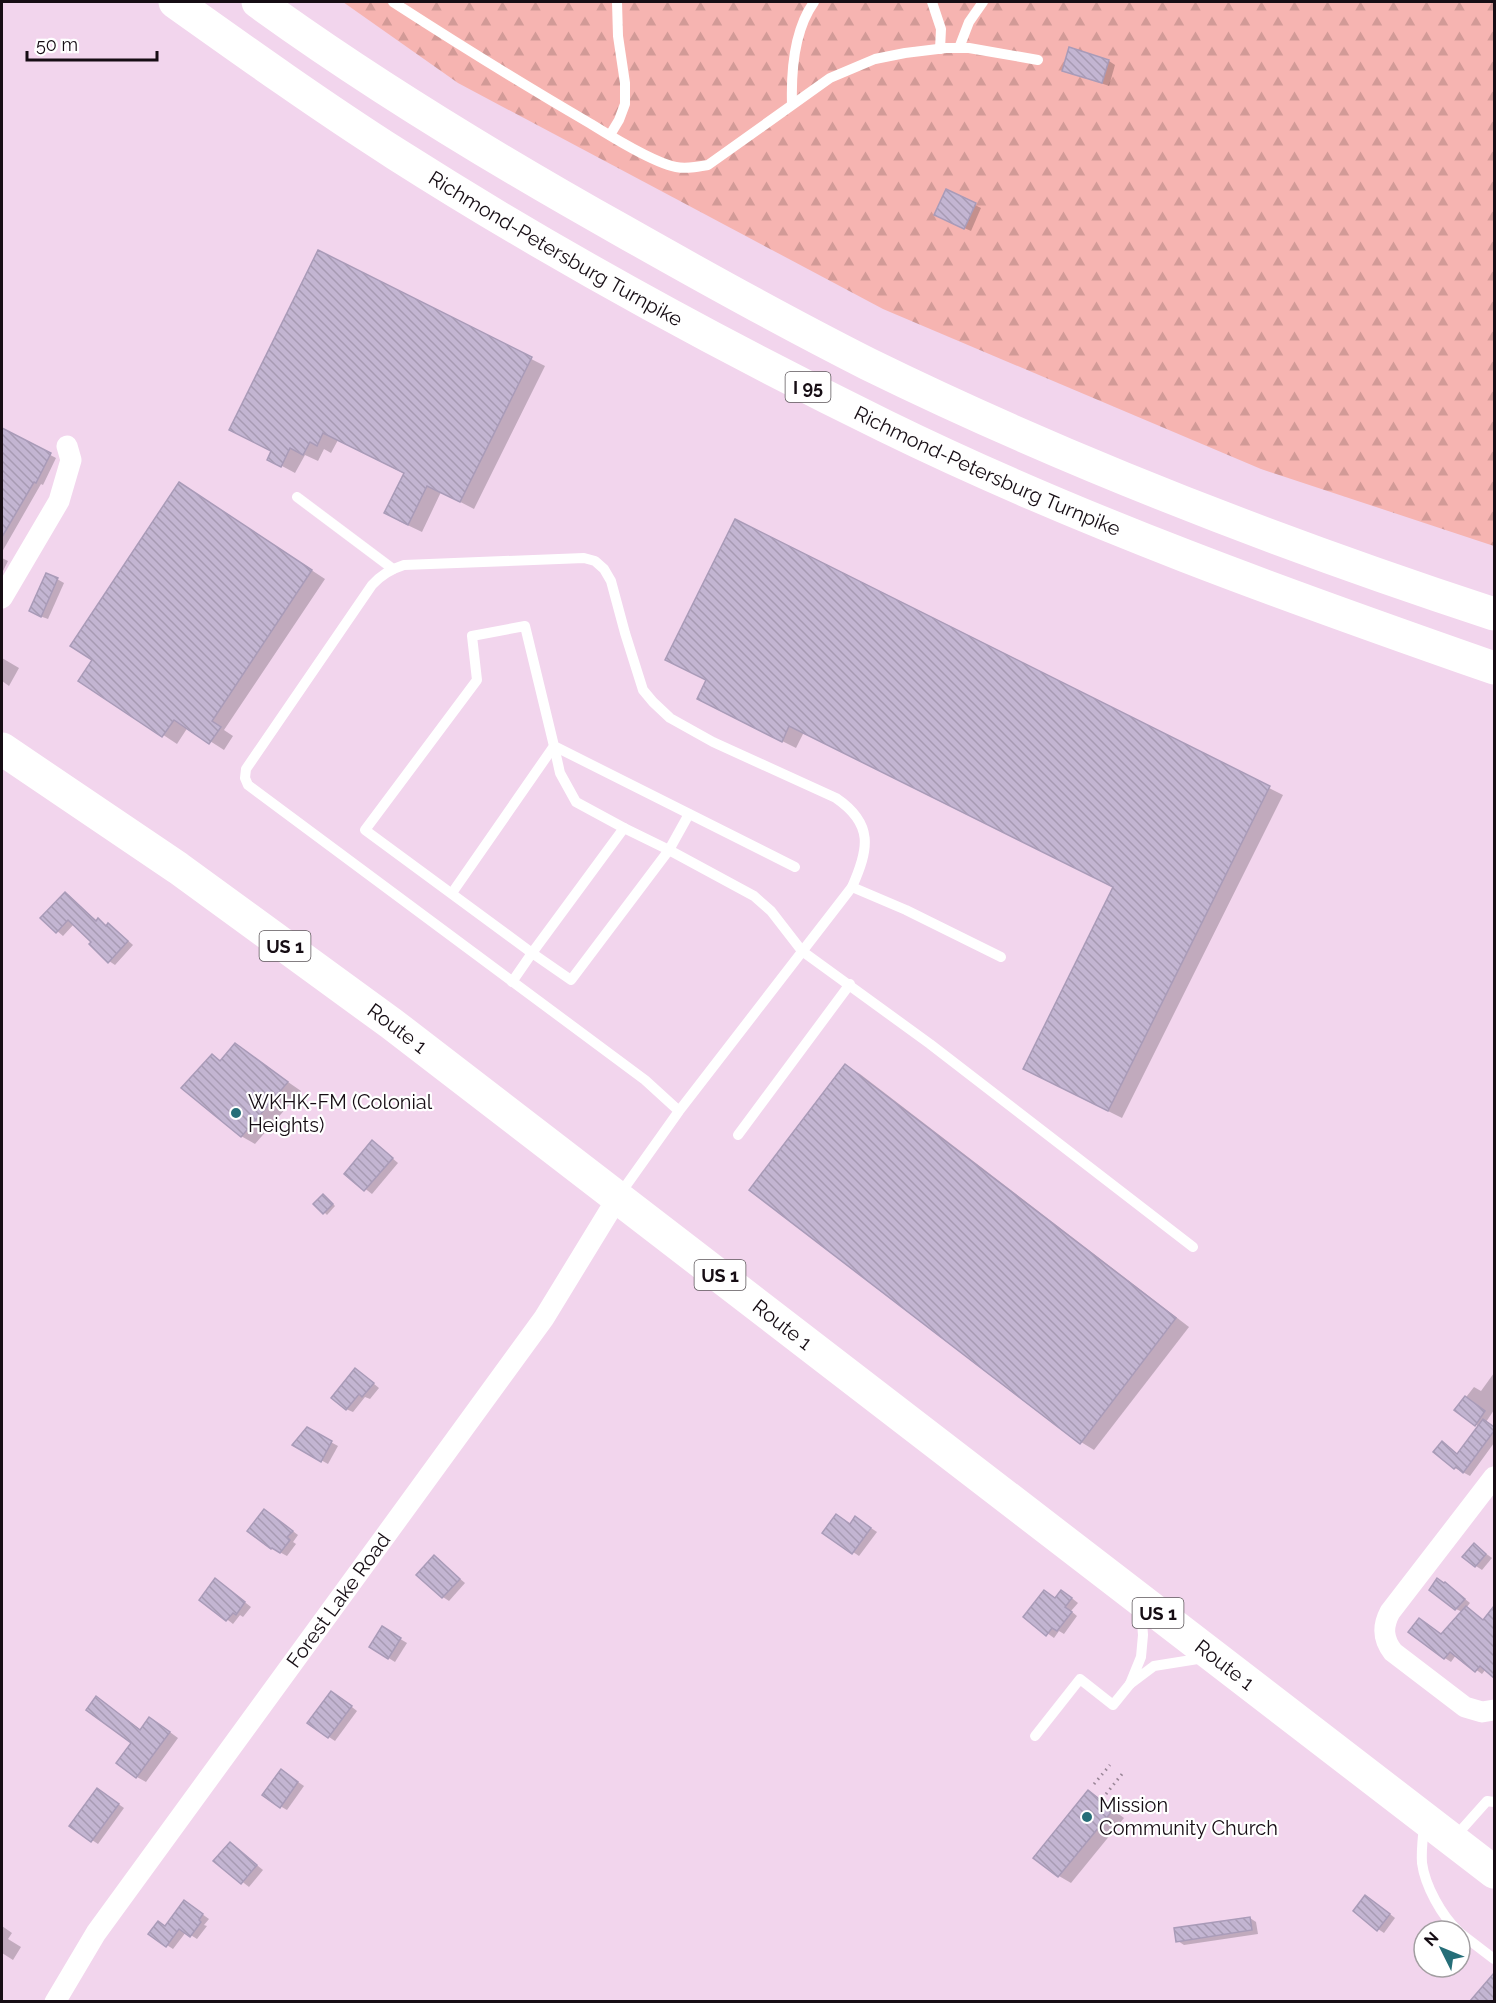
<svg xmlns="http://www.w3.org/2000/svg" width="1496" height="2003" font-family="Raleway,sans-serif">
  <defs>
    <pattern id="forest-firs" width="22" height="20" patternUnits="userSpaceOnUse" patternTransform="scale(1.5)"><rect width="22" height="20" fill="#f6b4b1"/><path d="M5 1l3.5 6h-7zM16 11l3.5 6h-7z" fill="#d29a97"/></pattern>
    <pattern id="building-back-hatch" width="6" height="6" patternUnits="userSpaceOnUse" patternTransform="scale(1.5)"><rect width="6" height="6" fill="#c3b5d2"/><path d="M-1 5l2 2M0 0l6 6M5-1l2 2" fill="none" stroke="#a79ab3"/></pattern>
  </defs>
  <rect width="100%" height="100%" fill="#f2d5ed"/>
  <path fill="url(#forest-firs)" d="M343,2H1494V546L1261,469L883,309L458,83Z"/>
  <g fill="#0003">
    <path d="M1109,61L1115,65L1109,86L1064,70Z"/>
    <path d="M975,205L981,208L971,231L942,218Z"/>
    <path d="M319,252L545,366L474,509L441,492L422,532L399,521L405,474L338,440L331,453L324,449L318,461L305,455L295,473L269,459L273,451Z"/>
    <path d="M3,430L56,458L43,485L41,484L2,552Z"/>
    <path d="M193,492L325,579L224,730L233,736L224,750L188,727L177,744L80,680Z"/>
    <path d="M736,521L1283,795L1122,1118L1038,1076L1115,887L804,732L796,748L712,706L708,681Z"/>
    <path d="M2,558L8,561L2,573V557Z"/>
    <path d="M57,579L64,583L48,619L37,615Z"/>
    <path d="M2,658L19,668L9,686L2,681Z"/>
    <path d="M65,894L97,921L115,929L133,945L115,965L109,961L74,924L63,936L42,918Z"/>
    <path d="M235,1045L301,1091L255,1144L241,1136L212,1056L222,1061Z"/>
    <path d="M846,1066L860,1074L1189,1327L1094,1450L1081,1442Z"/>
    <path d="M378,1146L398,1163L372,1194L346,1174Z"/>
    <path d="M326,1197L335,1206L327,1215L316,1204Z"/>
    <path d="M1494,1373V1410L1486,1422L1494,1428V1443L1470,1476L1455,1468L1442,1443L1459,1455L1479,1427L1456,1410L1474,1387L1481,1391Z"/>
    <path d="M362,1374L379,1388L370,1399L365,1397L353,1412L346,1409Z"/>
    <path d="M307,1429L338,1446L328,1464L294,1445Z"/>
    <path d="M265,1510L298,1535L293,1542L296,1544L287,1556L272,1548Z"/>
    <path d="M862,1522L877,1532L859,1556L825,1533Z"/>
    <path d="M1474,1545L1492,1558L1482,1570L1476,1566Z"/>
    <path d="M434,1557L465,1583L449,1601L443,1597Z"/>
    <path d="M1445,1583L1470,1603L1466,1608L1484,1621L1494,1609V1654L1490,1659L1492,1661L1482,1674L1456,1655L1451,1662L1445,1658L1442,1636L1462,1612L1456,1609Z"/>
    <path d="M222,1584L251,1607L243,1617L240,1615L233,1624L201,1599Z"/>
    <path d="M1068,1595L1078,1603L1071,1611L1077,1616L1064,1634L1059,1631L1054,1638L1025,1617L1056,1599Z"/>
    <path d="M382,1628L407,1643L395,1662L371,1647Z"/>
    <path d="M338,1696L357,1711L335,1741L329,1737Z"/>
    <path d="M106,1704L141,1730L159,1724L178,1738L146,1782L137,1777L133,1742Z"/>
    <path d="M288,1775L304,1786L287,1810L280,1806Z"/>
    <path d="M1088,1792L1124,1818L1071,1883L1059,1876Z"/>
    <path d="M103,1793L124,1808L98,1844L92,1840Z"/>
    <path d="M236,1848L263,1870L249,1887L216,1861Z"/>
    <path d="M1372,1900L1395,1918L1384,1933L1378,1929Z"/>
    <path d="M191,1906L209,1919L204,1925L207,1926L197,1939L186,1932L173,1949L150,1934L166,1927Z"/>
    <path d="M1250,1918L1256,1922L1258,1934L1184,1945L1178,1941Z"/>
    <path d="M2,1926L12,1933L8,1939L21,1947L13,1960L2,1953Z"/>
    <path d="M1494,1981V2002H1472L1489,1982L1492,1983Z"/>
  </g>
  <g fill="url(#building-back-hatch)" stroke="#a99bb8" stroke-width="1.5">
    <path d="M1069,47L1109,60L1102,83L1062,71Z"/>
    <path d="M946,189L976,203L964,229L934,215Z"/>
    <path d="M318,250L532,357L460,502L427,486L408,525L384,513L404,473L323,433L317,446L310,442L303,455L290,448L281,467L267,460L271,451L229,430Z"/>
    <path d="M2,428L51,453L36,483L34,482L2,537Z"/>
    <path d="M179,482L312,570L212,721L221,727L209,744L174,720L162,737L78,681L92,660L70,646Z"/>
    <path d="M735,519L1270,786L1108,1111L1023,1069L1113,887L789,726L782,742L697,699L706,680L665,660Z"/>
    <path d="M46,573L58,578L41,617L29,611Z"/>
    <path d="M65,892L96,921L98,918L106,926L108,923L128,941L108,963L89,944L91,942L68,920L56,933L40,918Z"/>
    <path d="M235,1043L288,1082L241,1137L181,1088L212,1054L220,1061Z"/>
    <path d="M845,1064L1176,1318L1080,1444L749,1190Z"/>
    <path d="M372,1140L393,1158L364,1191L344,1174Z"/>
    <path d="M323,1194L333,1204L323,1214L313,1204Z"/>
    <path d="M355,1368L374,1383L362,1397L359,1394L346,1410L331,1398Z"/>
    <path d="M1465,1396L1485,1411L1475,1426L1454,1410Z"/>
    <path d="M1483,1419L1494,1427V1431L1463,1473L1456,1467L1454,1469L1433,1452L1442,1441L1457,1454Z"/>
    <path d="M307,1427L332,1441L321,1462L292,1445Z"/>
    <path d="M264,1509L293,1531L287,1537L290,1540L280,1553L272,1548L271,1549L247,1531Z"/>
    <path d="M836,1514L850,1524L855,1516L871,1528L852,1554L822,1533Z"/>
    <path d="M1474,1543L1486,1554L1475,1567L1462,1557Z"/>
    <path d="M434,1555L460,1579L442,1598L416,1575Z"/>
    <path d="M215,1578L245,1602L236,1615L233,1613L226,1621L199,1600Z"/>
    <path d="M1437,1578L1444,1583L1445,1582L1465,1599L1455,1610L1429,1590Z"/>
    <path d="M1044,1590L1055,1598L1061,1590L1072,1598L1065,1607L1072,1612L1057,1631L1052,1628L1046,1636L1023,1617Z"/>
    <path d="M1466,1606L1483,1620L1494,1606V1678L1480,1666L1475,1672L1450,1652L1444,1659L1408,1632L1419,1618L1441,1634Z"/>
    <path d="M382,1626L401,1638L388,1659L369,1647Z"/>
    <path d="M331,1691L352,1706L328,1738L307,1723Z"/>
    <path d="M96,1696L140,1730L149,1717L170,1732L136,1778L116,1763L131,1743L86,1710Z"/>
    <path d="M281,1769L298,1782L280,1808L262,1795Z"/>
    <path d="M97,1788L119,1804L91,1842L69,1826Z"/>
    <path d="M1088,1790L1113,1810L1058,1877L1033,1858Z"/>
    <path d="M230,1842L257,1865L241,1884L213,1861Z"/>
    <path d="M1365,1895L1390,1914L1377,1931L1353,1911Z"/>
    <path d="M184,1900L203,1914L199,1920L201,1922L190,1937L179,1929L166,1947L148,1934L158,1921L165,1926Z"/>
    <path d="M1250,1917L1252,1930L1176,1942L1174,1928Z"/>
    <path d="M1494,1973V2001H1470Z"/>
  </g>
  <g fill="none" stroke-linecap="round" stroke-linejoin="round">
    <g stroke="#988495" stroke-width="3" stroke-dasharray="1.5 4.5" stroke-linecap="butt">
      <path d="M1094,1784L1110,1765"/>
      <path d="M1106,1794L1122,1774"/>
    </g>
    <g stroke="#fff" stroke-width="10">
      <path d="M393,2C458,44 524,85 591,124C612,137 654,163 676,167C687,169 697,167 708,165L830,78L875,59L905,53L946,48H969L1038,60"/>
      <path d="M932,2L941,29L940,49"/>
      <path d="M959,48L969,22L983,2"/>
      <path d="M792,104C791,70 794,30 814,2"/>
      <path d="M610,135L619,120L625,104V83L618,36L617,2"/>
      <path d="M297,497L393,569"/>
      <path d="M554,746L560,773L576,802L624,828L532,953L571,980L669,850L754,896L771,911L802,951L930,1044L1193,1247"/>
      <path d="M624,828L669,850L689,814"/>
      <path d="M852,887L906,910L1001,957"/>
      <path d="M452,893L554,746"/>
      <path d="M512,982L532,953L365,830L477,680L472,636L525,626L554,746L795,867"/>
      <path d="M738,1135L850,984"/>
      <path d="M620,1194L679,1111L852,887C869,849 874,824 836,798L713,742L670,718L653,702L643,690L625,633L611,581L604,569L595,561L584,558L404,565C391,569 381,575 372,585L246,769L245,778L248,785L645,1080L679,1111"/>
      <path d="M1141,1609L1143,1635L1141,1657L1130,1684L1154,1666L1204,1658"/>
      <path d="M1035,1736L1080,1679L1113,1705L1130,1684"/>
      <path d="M1424,1825C1423,1837 1421,1851 1422,1863C1425,1886 1442,1916 1458,1931"/>
      <path d="M1454,1838L1487,1801L1494,1802"/>
      <path d="M1460,1933L1494,1959"/>
    </g>
    <g stroke="#fff" stroke-width="21">
      <path d="M2,598L59,501L71,460L67,446"/>
      <path d="M1494,1477L1390,1612C1382,1627 1383,1639 1393,1652L1465,1707L1482,1712L1494,1710"/>
      <path id="s1" d="M55,2002L96,1933L544,1318L618,1197"/>
    </g>
    <path stroke="#fff" stroke-width="33" id="s2" d="M2,749L178,868L392,1024L1494,1872"/>
    <g stroke="#fff" stroke-width="33">
      <path id="s3" d="M175,2C248,54 321,106 396,154C553,254 718,344 885,426C1081,522 1288,596 1494,668"/>
      <path d="M258,2C374,86 498,161 623,231C704,277 785,322 868,364C1070,463 1281,544 1494,614"/>
    </g>
  </g>
  <g fill="#256e78" stroke="#fff" stroke-width="2">
    <circle cx="236" cy="1113" r="6"/>
    <circle cx="1087" cy="1817" r="6"/>
  </g>
  <g text-anchor="middle" dominant-baseline="central" stroke-width="4.5" stroke-linejoin="round" paint-order="stroke">
    <g fill="#fff" stroke="#5c565a" stroke-width="1.5">
      <rect x="785.5" y="372" width="45" height="30" rx="4.5"/>
      <rect x="259.5" y="931" width="51" height="30" rx="4.5"/>
      <rect x="694.5" y="1260" width="51" height="30" rx="4.5"/>
      <rect x="1132.5" y="1598" width="51" height="30" rx="4.5"/>
    </g>
    <g font-size="18" font-weight="bold" fill="#160d14">
      <text x="808" y="387">I 95</text>
      <text x="285" y="946">US 1</text>
      <text x="720" y="1275">US 1</text>
      <text x="1158" y="1613">US 1</text>
    </g>
    <g font-size="20" fill="#160d14" stroke="#fff">
      <text stroke="none"><textPath href="#s3" startOffset="454">Richmond-Petersburg Turnpike</textPath></text>
      <text stroke="none"><textPath href="#s3" startOffset="940">Richmond-Petersburg Turnpike</textPath></text>
      <text stroke="none"><textPath href="#s2" startOffset="484">Route 1</textPath></text>
      <text stroke="none"><textPath href="#s2" startOffset="970">Route 1</textPath></text>
      <text stroke="none"><textPath href="#s1" startOffset="492">Forest Lake Road</textPath></text>
      <text stroke="none"><textPath href="#s2" startOffset="1528">Route 1</textPath></text>
    </g>
    <g font-size="20" fill="#160d14" stroke="#fff" text-anchor="start">
      <text x="248" y="1102">WKHK-FM (Colonial<tspan x="248" dy="23">Heights)</tspan></text>
      <text x="1099" y="1805">Mission<tspan x="1099" dy="23">Community Church</tspan></text>
    </g>
  </g>
  <rect width="1496" height="2003" fill="none" stroke="#160d14" stroke-width="6"/>
  <g transform="translate(1442 1949) rotate(313)"><circle r="28" fill="#ffffff" stroke="#a29ea1" stroke-width="1.5"/>
  <path d="M0-4.5L10 22L0 15L-10 22Z" fill="#256e78"/>
  <text y="-9" font-size="16" font-weight="bold" text-anchor="middle" fill="#160d14">N</text>
  </g>
  <path d="M27 51v9h130v-9" fill="none" stroke="#160d14" stroke-width="3"/>
  <text x="36" y="51" font-size="18" fill="#160d14" stroke="#ffffff" stroke-width="4.5" paint-order="stroke">50 m</text>
</svg>
